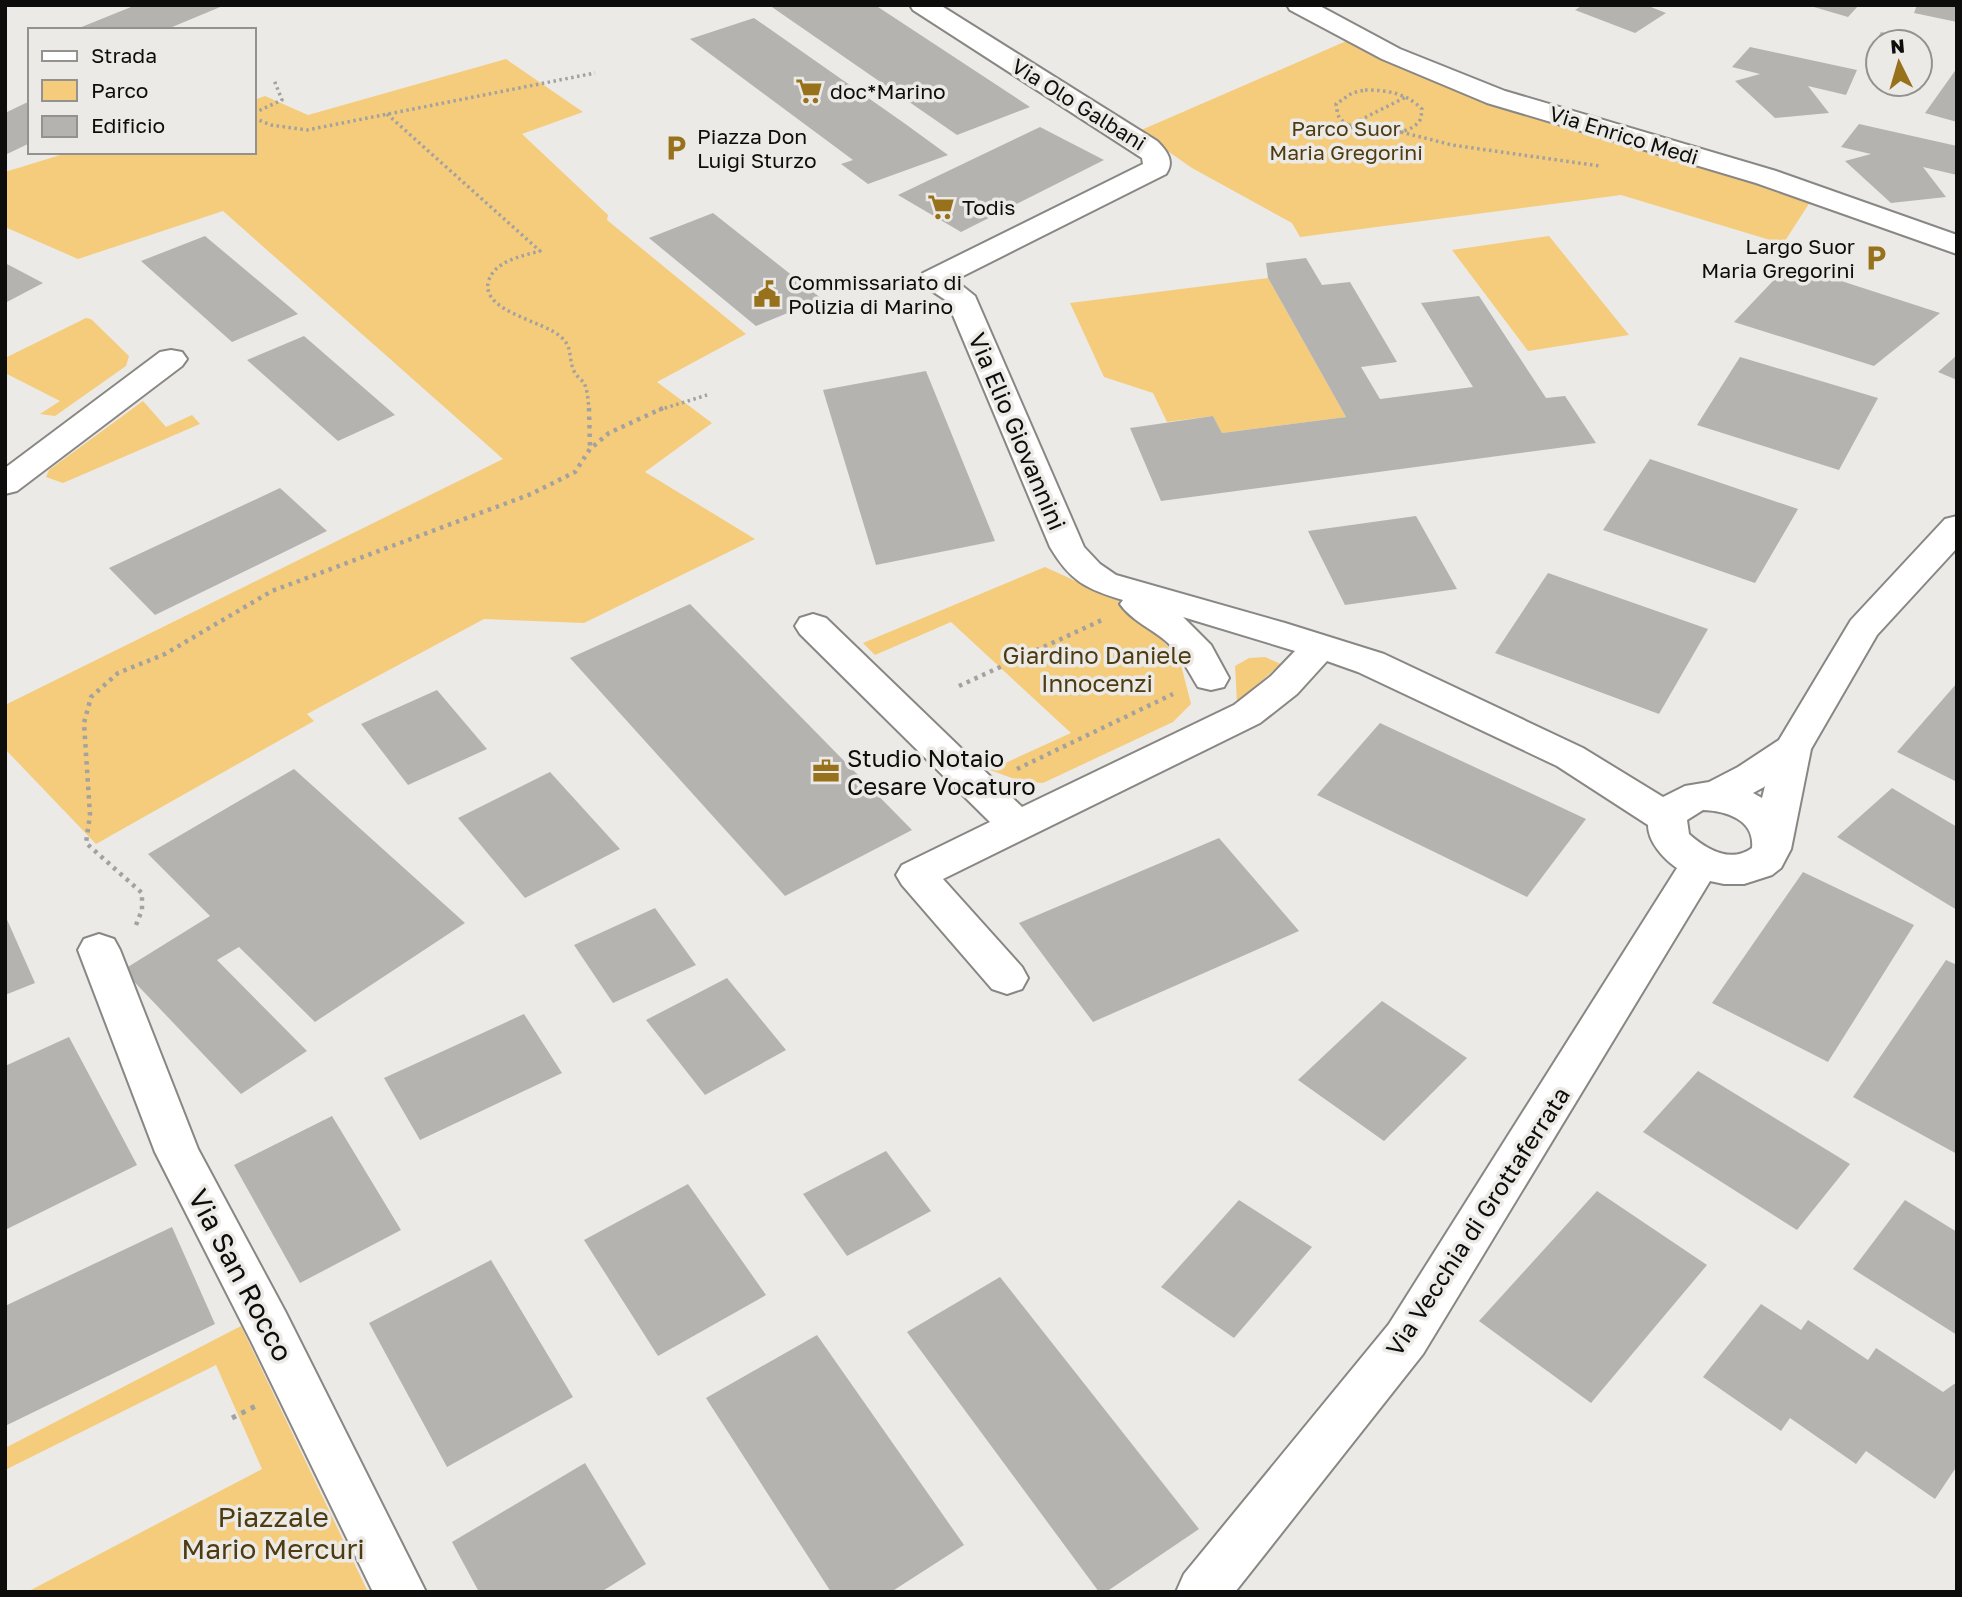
<svg xmlns="http://www.w3.org/2000/svg" width="1962" height="1597" font-family="'Golos Text',sans-serif">
  <rect width="100%" height="100%" fill="#eceae6"/>
  <g fill="#f4cc7c">
    <path d="M1351,39L1429,80L1492,103L1812,199L1783,244L1621,195L1300,237L1292,223L1192,168L1139,131Z"/>
    <path d="M506,59L583,112L522,134L608,215L607,220L746,334L657,382L712,423L645,472L755,539L584,623L484,619L307,714L314,721L96,844L5,749V705L503,459L223,211L78,259L5,227V172L70,152H254V100L265,96L308,115Z"/>
    <path d="M1549,236L1629,335L1528,351L1452,250Z"/>
    <path d="M1268,278L1346,417L1222,433L1213,416L1167,422L1153,393L1104,377L1070,303Z"/>
    <path d="M86,318L91,319L129,356L126,366L55,416L40,414L60,401L5,373V358Z"/>
    <path d="M143,401L166,427L192,415L200,424L63,483L46,477L49,470Z"/>
    <path d="M1045,567L1117,600L1151,627L1180,661L1191,704L1173,722L1043,783L1020,781L990,770L1071,733L951,622L875,655L863,643Z"/>
    <path d="M1265,657L1281,664L1237,702L1235,666L1249,658Z"/>
    <path d="M241,1326L368,1592H27L262,1469L216,1365L5,1470V1448Z"/>
  </g>
  <g fill="#b5b3af">
    <path d="M136,5H225L165,30L79,28Z"/>
    <path d="M769,5H875L1030,107L957,135Z"/>
    <path d="M1583,5H1646L1666,13L1635,33L1575,10Z"/>
    <path d="M1807,5H1859L1848,17Z"/>
    <path d="M1917,5H1957V22L1914,13Z"/>
    <path d="M754,18L904,123L948,155L868,184L841,164L853,160L690,39Z"/>
    <path d="M1881,32L1919,41V42H1878V60L1866,58Z"/>
    <path d="M1750,47L1857,70L1846,95L1808,86L1829,113L1775,118L1735,81L1760,74L1732,67Z"/>
    <path d="M1957,68V122L1925,113Z"/>
    <path d="M30,101V143L5,155V113Z"/>
    <path d="M1859,124L1957,146V175L1923,167L1946,197L1891,203L1845,161L1871,154L1841,147Z"/>
    <path d="M1040,127L1104,160L961,232L898,195Z"/>
    <path d="M713,213L822,299L756,326L649,238Z"/>
    <path d="M205,236L298,314L232,342L141,261Z"/>
    <path d="M1306,258L1322,285L1350,282L1397,362L1361,367L1380,399L1473,387L1421,303L1479,296L1546,398L1565,396L1596,443L1161,501L1130,428L1213,416L1222,433L1346,417L1268,278L1266,263Z"/>
    <path d="M5,263L43,283L5,303Z"/>
    <path d="M1789,264L1940,313L1874,366L1734,322Z"/>
    <path d="M304,336L395,415L338,441L247,360Z"/>
    <path d="M1957,355V380L1938,372Z"/>
    <path d="M1740,357L1878,398L1839,470L1697,425Z"/>
    <path d="M926,371L995,541L876,565L823,390Z"/>
    <path d="M1650,459L1798,509L1755,583L1603,530Z"/>
    <path d="M280,488L327,531L155,615L109,568Z"/>
    <path d="M1416,516L1457,589L1345,605L1308,531Z"/>
    <path d="M1548,573L1708,629L1659,714L1495,653Z"/>
    <path d="M690,604L912,830L785,896L570,658Z"/>
    <path d="M1957,683V782L1897,752Z"/>
    <path d="M437,690L487,749L408,785L361,724Z"/>
    <path d="M1380,723L1586,819L1527,897L1317,795Z"/>
    <path d="M294,769L465,923L315,1022L239,947L217,960L307,1051L241,1094L123,970L210,916L148,854Z"/>
    <path d="M550,772L620,849L525,898L458,818Z"/>
    <path d="M1892,788L1957,827V910L1837,837Z"/>
    <path d="M1219,838L1299,931L1093,1022L1019,923Z"/>
    <path d="M1803,872L1914,925L1828,1062L1712,1003Z"/>
    <path d="M655,908L696,965L613,1003L574,945Z"/>
    <path d="M5,915L35,983L5,995Z"/>
    <path d="M1946,960L1957,965V1154L1853,1097Z"/>
    <path d="M727,978L786,1050L705,1095L646,1020Z"/>
    <path d="M1382,1001L1467,1058L1384,1141L1298,1080Z"/>
    <path d="M524,1014L562,1073L420,1140L384,1078Z"/>
    <path d="M69,1037L137,1165L5,1230V1066Z"/>
    <path d="M1698,1071L1850,1164L1797,1230L1643,1132Z"/>
    <path d="M332,1116L401,1230L300,1283L234,1165Z"/>
    <path d="M886,1151L931,1211L847,1256L803,1194Z"/>
    <path d="M688,1184L766,1295L658,1356L584,1240Z"/>
    <path d="M1597,1191L1707,1265L1591,1403L1479,1321Z"/>
    <path d="M1239,1200L1312,1247L1234,1338L1161,1287Z"/>
    <path d="M1905,1200L1957,1232V1335L1853,1269Z"/>
    <path d="M172,1227L215,1324L5,1426V1306Z"/>
    <path d="M491,1260L573,1397L447,1467L369,1323Z"/>
    <path d="M1000,1277L1199,1529L1106,1592H1099L907,1332Z"/>
    <path d="M1761,1304L1801,1330L1808,1320L1868,1360L1876,1348L1943,1392L1954,1384L1957,1385V1466L1935,1499L1866,1451L1856,1464L1790,1418L1781,1431L1703,1377Z"/>
    <path d="M817,1335L964,1545L891,1592H831L706,1398Z"/>
    <path d="M585,1463L646,1564L601,1592H479L452,1542Z"/>
  </g>
  <g fill="none" stroke-linecap="round" stroke-linejoin="round">
    <defs>
      <g id="street">
        <path d="M910,5H940L1157,141C1167,151 1175,161 1166,174L955,280L975,296L1084,547L1100,564L1116,575L1285,623L1384,654L1583,748L1663,797L1685,786L1709,782L1738,767L1779,740L1851,620L1945,519L1957,516V548L1877,635L1811,749L1791,849L1781,868L1772,875L1744,884H1724L1710,881L1423,1354L1235,1592H1176L1184,1574L1389,1324L1677,868C1664,859 1648,842 1648,825L1557,766L1358,672L1327,661L1297,694L1260,723L943,879L1022,967L1028,978L1022,989L1007,994L992,989L902,885L896,875L902,865L990,822L800,634L795,626L800,618L813,614L826,618L1022,807L1234,705L1271,676L1295,651L1183,617L1211,645L1229,678L1224,687L1211,690L1198,687C1188,671 1181,655 1167,642C1152,629 1131,620 1120,604L1123,600C1086,589 1070,581 1050,547L947,301L923,285L919,279L923,273L1143,164L1142,158L913,10ZM1765,786L1762,798L1753,793L1764,787ZM1703,810C1727,811 1755,820 1752,848C1730,864 1706,849 1689,834L1687,820Z"/>
        <path d="M1287,5H1318L1400,49L1505,91L1776,171L1957,235V254L1756,183L1487,103L1382,59L1290,10Z"/>
        <path d="M171,350L182,352L187,359L182,366L17,491L5,494V468L160,352Z"/>
        <path d="M99,934L114,939L120,950L198,1149L285,1311L426,1592H373L251,1341L155,1152L78,950L84,939Z"/>
      </g>
    </defs>
    <use href="#street" stroke="#898783" stroke-width="4"/>
    <g stroke="#a3a29f" stroke-width="3.5" stroke-dasharray="2.5 3.5" stroke-linecap="butt">
      <path d="M1365,90C1387,90 1406,93 1422,109C1421,113 1422,117 1420,120C1408,141 1348,136 1338,115C1337,112 1337,108 1336,104L1352,93Z"/>
      <path d="M254,113L282,100L274,80"/>
      <path d="M387,114L540,251C522,256 493,261 488,283C483,312 544,321 561,337C573,347 568,358 574,371C576,376 581,379 584,383C588,391 588,401 589,410"/>
      <path d="M254,118L271,125L307,130L595,73"/>
      <path d="M1338,131L1406,97"/>
      <path d="M1401,132L1452,145L1600,166"/>
      <path d="M659,410L707,395"/>
    </g>
    <g stroke="#a3a29f" stroke-width="4.5" stroke-dasharray="3.5 5" stroke-linecap="butt">
      <path d="M589,408L590,448"/>
      <path d="M959,686L1102,620"/>
      <path d="M1017,769L1173,694"/>
      <path d="M136,925L142,910V893L86,843L90,815L84,723L91,697L118,673L165,654L272,591L531,494L575,472L590,449L609,433L663,408"/>
    </g>
    <path stroke="#a3a29f" stroke-width="5" stroke-dasharray="4.5 6" stroke-linecap="butt" d="M232,1418L256,1406"/>
    <use href="#street" fill="#fff" fill-rule="evenodd"/>
  </g>
  <defs>
    <symbol id="supermarket-bare" viewBox="-9 -9 18 18"><path d="M-6-5.5h2.5l.6 2H6L4.5 2H-2.5L-4.4-4H-6ZM-1.5 3.2a1.3 1.3 0 1 0 .1 0ZM3 3.2a1.3 1.3 0 1 0 .1 0Z" fill="#97711b" stroke="#eceae6" stroke-width="2.5" paint-order="stroke"/></symbol>
    <symbol id="parking-bare" viewBox="-9 -9 18 18"><path d="M-3.5-5.5H1a3.5 3.5 0 0 1 0 7H-1V5.5H-3.5ZM-1-3.4V-.6H.8a1.4 1.4 0 0 0 0-2.8Z" fill="#97711b" stroke="#eceae6" stroke-width="2.5" paint-order="stroke"/></symbol>
    <symbol id="civic-bare" viewBox="-9 -9 18 18"><path d="M-.6-6.5H3V-4.5H.6V-3L4-1V1h2V6H-6V1h2V-1L-.6-3ZM-1.2 2.5V6h2.4V2.5Z" fill="#97711b" stroke="#eceae6" stroke-width="2.5" paint-order="stroke"/></symbol>
    <symbol id="office-bare" viewBox="-9 -9 18 18"><path d="M-6-3h4V-5.5h4V-3h4V5H-6ZM-1-4.5V-3h2v-1.5ZM-6 0V1H6V0Z" fill="#97711b" stroke="#eceae6" stroke-width="2.5" paint-order="stroke"/></symbol>
  </defs>
  <g fill-rule="evenodd">
    <use href="#supermarket-bare" x="790" y="72" width="38" height="38"/>
    <use href="#parking-bare" x="657" y="129" width="38" height="38"/>
    <use href="#supermarket-bare" x="922" y="188" width="38" height="38"/>
    <use href="#parking-bare" x="1857" y="239" width="38" height="38"/>
    <use href="#civic-bare" x="748" y="275" width="38" height="38"/>
    <use href="#office-bare" x="807" y="752" width="38" height="38"/>
  </g>
  <g text-anchor="middle" dominant-baseline="central" stroke-width="7" stroke-linejoin="round" paint-order="stroke">
    <g font-size="21" fill="#0d0d0b" stroke="#eceae6" text-anchor="start">
      <text x="830" y="91">doc*Marino</text>
      <text x="697" y="136">Piazza Don<tspan x="697" dy="24">Luigi Sturzo</tspan></text>
      <text x="962" y="207">Todis</text>
      <text x="1855" y="246" text-anchor="end">Largo Suor<tspan x="1855" dy="24">Maria Gregorini</tspan></text>
      <text x="788" y="282">Commissariato di<tspan x="788" dy="24">Polizia di Marino</tspan></text>
    </g>
    <g font-size="21" fill="#0d0d0b" stroke="#eceae6">
      <text transform="translate(1079 104) rotate(32)">Via Olo Galbani</text>
      <text transform="translate(1624 135) rotate(17)">Via Enrico Medi</text>
    </g>
    <g font-size="21" fill="#4e3b11" stroke="#eceae6">
      <text x="1346" y="128">Parco Suor<tspan x="1346" dy="24">Maria Gregorini</tspan></text>
    </g>
    <g font-size="24" fill="#0d0d0b" stroke="#eceae6">
      <text transform="translate(1018 431) rotate(67)">Via Elio Giovannini</text>
      <text transform="translate(1477 1221) rotate(-57)">Via Vecchia di Grottaferrata</text>
    </g>
    <g font-size="24" fill="#4e3b11" stroke="#eceae6">
      <text x="1097" y="654">Giardino Daniele<tspan x="1097" dy="28">Innocenzi</tspan></text>
    </g>
    <g font-size="24" fill="#0d0d0b" stroke="#eceae6" text-anchor="start">
      <text x="847" y="757">Studio Notaio<tspan x="847" dy="28">Cesare Vocaturo</tspan></text>
    </g>
    <g font-size="28" fill="#0d0d0b" stroke="#eceae6">
      <text transform="translate(241 1275) rotate(62)">Via San Rocco</text>
    </g>
    <g font-size="28" fill="#4e3b11" stroke="#eceae6">
      <text x="273" y="1516">Piazzale<tspan x="273" dy="32">Mario Mercuri</tspan></text>
    </g>
  </g>
  <rect width="1962" height="1597" fill="none" stroke="#0d0d0b" stroke-width="14"/>
  <rect x="28" y="28" width="228" height="126" fill="#eceae6" stroke="#93928e" stroke-width="2"/>
  <rect x="42" y="51" width="35" height="10" fill="#ffffff" stroke="#93928e" stroke-width="2"/>
  <text x="91" y="63" font-size="21" fill="#0d0d0b">Strada</text>
  <rect x="42" y="80" width="35" height="21" fill="#f4cc7c" stroke="#93928e" stroke-width="2"/>
  <text x="91" y="98" font-size="21" fill="#0d0d0b">Parco</text>
  <rect x="42" y="116" width="35" height="21" fill="#b5b3af" stroke="#93928e" stroke-width="2"/>
  <text x="91" y="133" font-size="21" fill="#0d0d0b">Edificio</text>
  <g transform="translate(1899 63) rotate(355)"><circle r="33" fill="#eceae6" stroke="#93928e" stroke-width="2"/>
  <path d="M0-5L12 26L0 18L-12 26Z" fill="#97711b"/>
  <text y="-10" font-size="19" font-weight="bold" text-anchor="middle" fill="#0d0d0b">N</text>
  </g>
</svg>
